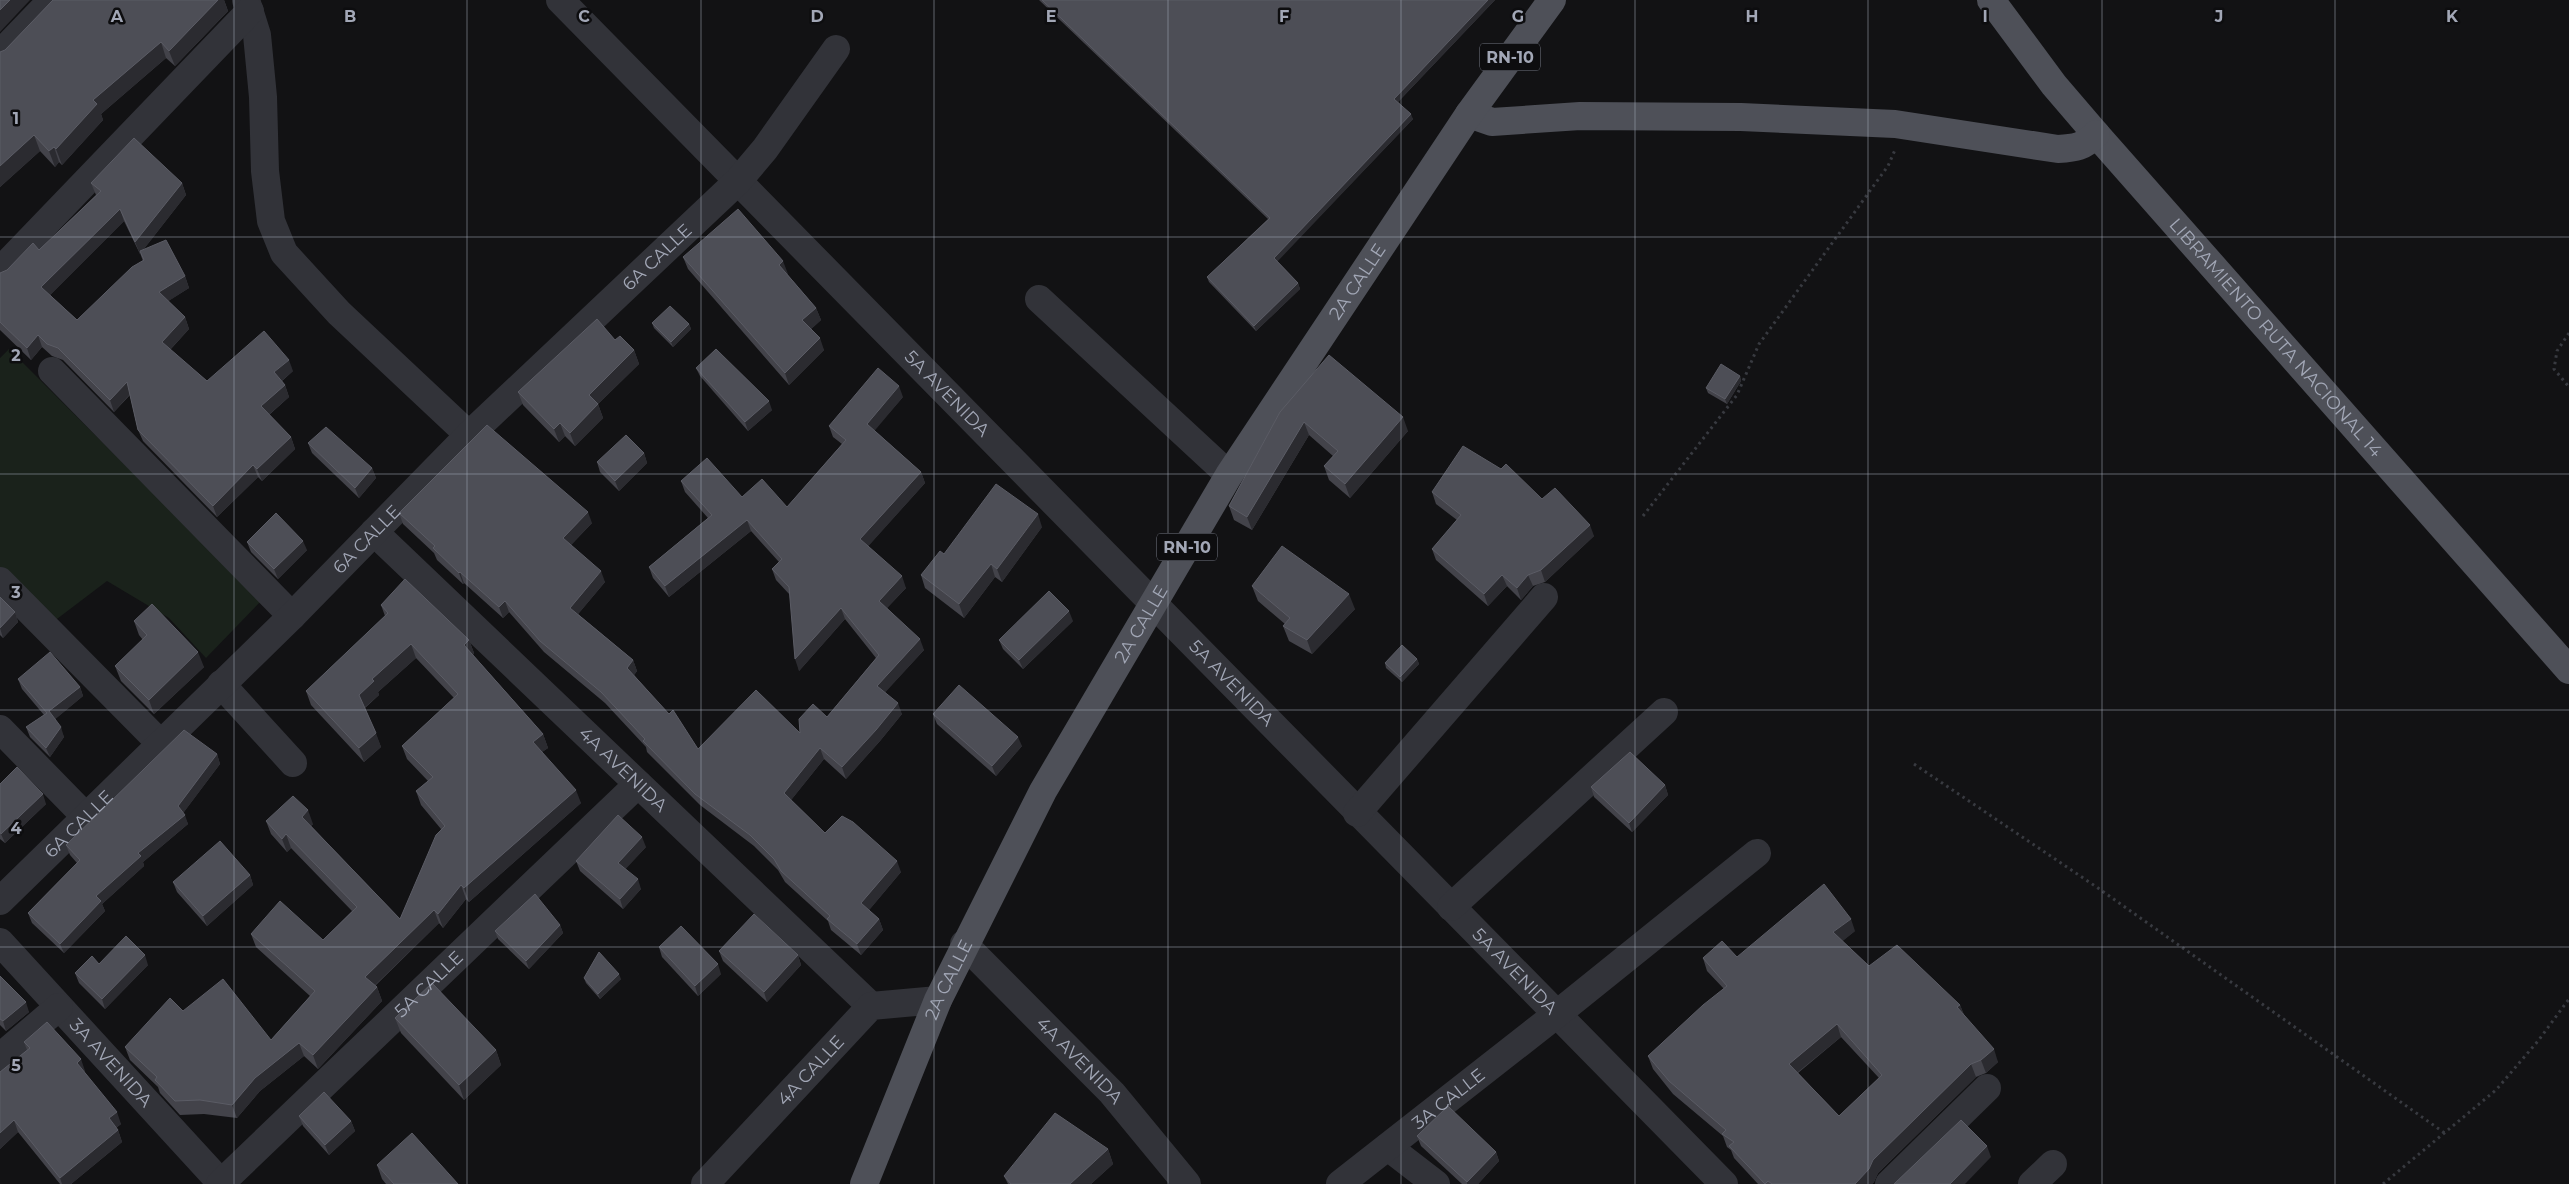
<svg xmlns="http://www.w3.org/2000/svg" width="2569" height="1184" font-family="Montserrat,sans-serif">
  <rect width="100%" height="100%" fill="#121214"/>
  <path fill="#1a221b" d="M9,349L261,601L206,658L169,618L107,581L49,625L0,572V358Z"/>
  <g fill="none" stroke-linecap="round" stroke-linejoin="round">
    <g stroke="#383a40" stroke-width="3" stroke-dasharray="2.5 4" stroke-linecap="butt">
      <path d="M2569,333L2557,351L2554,369L2569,387"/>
      <path d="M1643,516L1737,395L1759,344L1888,166L1895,150"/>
      <path d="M1914,764L2098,888L2446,1134"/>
      <path d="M2383,1184L2496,1090L2538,1041L2569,999"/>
    </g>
    <g stroke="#323339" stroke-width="28">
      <path d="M246,0L257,35L263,97L265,171L271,221L284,253L339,313L469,435"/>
      <path id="s1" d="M560,0L1724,1184"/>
      <path d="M0,54L52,0"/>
      <path d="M0,271L250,11"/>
      <path d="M1039,299L1229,475"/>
      <path d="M52,371L292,616"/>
      <path id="s2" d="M374,532L871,1006"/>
      <path d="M0,581L161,744"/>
      <path d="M221,684L293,763"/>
      <path d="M0,729L86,817"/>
      <path d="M1357,813L1544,597"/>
      <path id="s3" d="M0,901L292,616L469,435L738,181L765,149L836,49"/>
      <path d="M1451,907L1664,712"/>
      <path id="s4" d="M0,942L222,1184"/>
      <path id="s5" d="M964,944L1112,1093L1187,1184"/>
      <path d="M0,1057L59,1007"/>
      <path d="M1388,1147L1436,1184"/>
      <path id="s6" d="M220,1184L638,784"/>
      <path id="s7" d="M705,1184L871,1006L938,1000"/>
      <path id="s8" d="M1340,1184L1557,1014L1757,853"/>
      <path d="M1889,1184L1987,1088"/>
      <path d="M2032,1184L2053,1164"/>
    </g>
    <g stroke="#4e5058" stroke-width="28">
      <path id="s9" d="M1991,0L2054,85L2096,134L2569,670"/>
      <path d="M1469,114L1492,122L1580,116L1741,117L1895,124L2058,149C2075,148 2084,147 2096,134"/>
      <path id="s10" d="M864,1184L938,1000L1043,791L1229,475L1469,114L1552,0"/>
    </g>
  </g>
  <g fill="#43434a" fill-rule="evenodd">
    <path d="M53,0H224L228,11L175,66L166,58L101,114L103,120L62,165L59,162L55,167L40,151L0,187V52L5,50Z"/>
    <path d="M1039,0H1495L1398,102L1413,119L1277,261L1298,283L1300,289L1256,331L1209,282L1207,277L1268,219Z"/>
    <path d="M91,183H182L186,195L143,250L185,276L189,288L168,301L185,317L189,329L170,350L207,381L293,371L282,381L285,385L289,397L269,415L291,437L295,449L262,481L258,477L217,517L143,441L138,430L130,395L114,412L63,360L52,356L42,347L31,360L0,330V273L7,270L39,250L96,195ZM124,221L140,254V253L143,261L77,320L50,295Z"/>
    <path d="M683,257L788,274H787L816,308L821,320L811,329L824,350L789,385L688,269Z"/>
    <path d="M652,323L689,324L691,329L673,347L654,328Z"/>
    <path d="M615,340L634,350L639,364L598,404L603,418L575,446L565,436L559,442L523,405L518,392Z"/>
    <path d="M696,368L772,410L748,431L700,376Z"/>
    <path d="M1740,376L1741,381L1727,404L1708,393L1706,388Z"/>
    <path d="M903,397L874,430L921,472L925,483L868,546L906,588L887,608L924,650L885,692L902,714L880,741L846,779L824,759L791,800L825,833L901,872L869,910L879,919L883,930L861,955L831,930L828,921L785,882L778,870L754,846L700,805L647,752L646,747L605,703L544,652L509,612L503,618L464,583L463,584L437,560L434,553L403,524L399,513L592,523L571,545L605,582L578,614L633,660L637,671L634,675L698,749L800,733L827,717L876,658L845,619L799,671L790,595L776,580L772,569L779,562L751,531L669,597L653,578L649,567L708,518L685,492L681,481L742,497L787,507L842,444L833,437L829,426Z"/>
    <path d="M1280,412L1408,431L1350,498L1329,480L1324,466L1333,456L1309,435L1252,530L1234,520L1229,506Z"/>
    <path d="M308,443L372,468L376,478L359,498L312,453Z"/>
    <path d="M644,453L647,463L619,491L600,472L597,462Z"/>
    <path d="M1432,492L1542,499L1594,536L1545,582L1533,586L1521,600L1507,586L1488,606L1436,560L1432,549L1457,520L1436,504Z"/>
    <path d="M1042,527L1002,582L995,577L964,618L925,588L921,575L944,554Z"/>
    <path d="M247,542L307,550L278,579L251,552Z"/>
    <path d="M1252,586L1355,609L1312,654L1289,641L1283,626L1285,624L1258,601Z"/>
    <path d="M0,597L15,612L18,622L3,638L0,635Z"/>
    <path d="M381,605L469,640L474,653L473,655L543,734L548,748L542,752L581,803L469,902L466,899L443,928L439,923L375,986L377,987L382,1001L318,1069L304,1056L260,1091L237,1118L204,1114L180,1115L160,1093L158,1087L130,1060L125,1047L183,1011L271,1040L310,996L256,947L251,934L323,940L352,911L291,848L287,852L271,834L266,821L313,824L311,826L400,919L441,829L421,805L416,791L428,781L407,759L402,746L454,698L416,658L378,692L379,695L365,708L381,747L364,762L311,705L306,691L385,616Z"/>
    <path d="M134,621L204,667L154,714L121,681L115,666L143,640L139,635Z"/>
    <path d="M1073,621L1023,669L1003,649L999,640Z"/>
    <path d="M1417,659L1419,664L1402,682L1386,668L1385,663Z"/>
    <path d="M18,679L80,687L83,696L55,719L64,737L50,757L30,737L26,727L44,715L22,689Z"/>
    <path d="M933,714L1022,746L996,776L937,724Z"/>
    <path d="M217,754L220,764L183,813L188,824L143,862L144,866L102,904L105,911L64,953L32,923L28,913L77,863L70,855L66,845Z"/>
    <path d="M0,784L46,804L5,843L0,839Z"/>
    <path d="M1665,785L1668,795L1632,832L1594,797L1591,787Z"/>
    <path d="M646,847L625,869L641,889L623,909L580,871L576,861Z"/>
    <path d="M250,875L253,885L207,926L177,892L173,882Z"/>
    <path d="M560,925L563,933L529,969L498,939L495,931Z"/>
    <path d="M1855,931L1842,941L1869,966L1960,1005L1964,1015L1998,1062L1986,1073L1976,1077L1878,1173L1874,1182L1872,1184H1758L1734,1158L1731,1150L1727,1147L1723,1136L1673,1094L1653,1069L1648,1056L1724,989L1707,971L1703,958L1737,957ZM1841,1037L1879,1078L1839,1116L1798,1073Z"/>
    <path d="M659,947L721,974L698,996L662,957Z"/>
    <path d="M719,951L798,955L801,965L767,1002L723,961Z"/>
    <path d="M99,964L148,965L105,1009L79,983L75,973Z"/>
    <path d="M0,976L29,1012L6,1031L0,1025Z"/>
    <path d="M584,978L621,979L600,999L586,983Z"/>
    <path d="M395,1018L496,1050L501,1065L464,1100L401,1033Z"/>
    <path d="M24,1042L85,1071L84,1072L121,1124L116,1128L118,1130L122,1142L71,1184H60L18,1132L0,1149V1072L27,1050Z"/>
    <path d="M299,1116L351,1121L355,1131L329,1155L303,1126Z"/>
    <path d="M1417,1136L1496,1152L1499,1161L1478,1184H1462L1421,1146Z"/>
    <path d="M1108,1149L1113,1164L1091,1184H1008L1004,1176Z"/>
    <path d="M377,1165L458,1184H386L382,1179Z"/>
  </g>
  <g fill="#2b2b30">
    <path d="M10,0H30L0,32V10Z"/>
    <path d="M218,0H224L228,11L175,66L169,51Z"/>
    <path d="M1488,0H1495L1396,104L1394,99Z"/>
    <path d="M161,42L166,58L101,114L103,120L62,165L56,149L93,100Z"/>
    <path d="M1411,114L1413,119L1276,263L1274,258Z"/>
    <path d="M34,135L40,151L0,187V166Z"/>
    <path d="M54,147L59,162L55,167L49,151Z"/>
    <path d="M182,183L186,195L140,254L135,242Z"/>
    <path d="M120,209L124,221L46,299L41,287Z"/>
    <path d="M783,261L788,274L783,278L779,265Z"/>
    <path d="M185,276L189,288L164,304L159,292Z"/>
    <path d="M1298,283L1300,289L1256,331L1254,326Z"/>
    <path d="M816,308L821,320L807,333L802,320Z"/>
    <path d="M185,317L189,329L166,354L162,342Z"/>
    <path d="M689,324L691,329L673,347L671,342Z"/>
    <path d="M38,335L42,347L31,360L27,348Z"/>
    <path d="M820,338L824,350L789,385L785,373Z"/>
    <path d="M634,350L639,364L594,408L589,395Z"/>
    <path d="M289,360L293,371L278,384L274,372Z"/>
    <path d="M1740,376L1741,381L1727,404L1725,399Z"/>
    <path d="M127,382L131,393L114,412L110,400Z"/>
    <path d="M285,385L289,397L265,418L261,406Z"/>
    <path d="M899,386L903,397L871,435L867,424Z"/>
    <path d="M769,401L772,410L748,431L745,422Z"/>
    <path d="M598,404L603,418L575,446L570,433Z"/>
    <path d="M1403,417L1408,431L1350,498L1345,484Z"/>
    <path d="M1304,422L1309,435L1252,530L1247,517Z"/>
    <path d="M560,423L565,436L559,442L554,429Z"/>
    <path d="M291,437L295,449L262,481L257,469Z"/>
    <path d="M644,453L647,463L619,491L615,481Z"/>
    <path d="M253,465L258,477L217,517L213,506Z"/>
    <path d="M372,468L376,478L359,498L355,488Z"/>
    <path d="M921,472L925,483L864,551L860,539Z"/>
    <path d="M588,512L592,523L567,549L563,538Z"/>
    <path d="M1038,514L1042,527L1002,582L997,569Z"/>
    <path d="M747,520L751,531L669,597L665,586Z"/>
    <path d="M1590,525L1594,536L1545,582L1541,570Z"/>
    <path d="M303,541L307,550L278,579L274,569Z"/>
    <path d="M991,564L995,577L964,618L959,604Z"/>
    <path d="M601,571L605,582L574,619L570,608Z"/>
    <path d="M460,572L464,583L463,584L459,573Z"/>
    <path d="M1502,575L1507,586L1488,606L1484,594Z"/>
    <path d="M1528,575L1533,586L1521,600L1517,588Z"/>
    <path d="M902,576L906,588L883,612L879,601Z"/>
    <path d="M1349,594L1355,609L1312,654L1307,640Z"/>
    <path d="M505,601L509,612L503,618L499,607Z"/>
    <path d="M841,608L845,619L799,671L795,659Z"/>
    <path d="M1069,611L1073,621L1023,669L1019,660Z"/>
    <path d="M15,612L18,622L3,638L0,628Z"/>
    <path d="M920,639L924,650L881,697L877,686Z"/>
    <path d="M469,640L474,653L469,659L464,645Z"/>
    <path d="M411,644L416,658L378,692L379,695L364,708L359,695L372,679Z"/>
    <path d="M198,652L204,667L154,714L149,700Z"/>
    <path d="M1417,659L1419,664L1402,682L1400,677Z"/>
    <path d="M633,660L637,671L631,679L627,668Z"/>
    <path d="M80,687L83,696L53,721L49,711Z"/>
    <path d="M898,703L902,714L880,741L846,779L842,767Z"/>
    <path d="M61,727L64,737L50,757L46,748Z"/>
    <path d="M376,733L381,747L364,762L359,748Z"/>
    <path d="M543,734L548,748L538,755L533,742Z"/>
    <path d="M1018,737L1022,746L996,776L992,766Z"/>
    <path d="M820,748L824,759L788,804L784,793Z"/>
    <path d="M217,754L220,764L181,816L178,806Z"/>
    <path d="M1665,785L1668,795L1632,832L1629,823Z"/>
    <path d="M576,790L581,803L469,902L464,888Z"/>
    <path d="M43,794L46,804L5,843L1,834Z"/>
    <path d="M308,810L313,824L307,831L302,817Z"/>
    <path d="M185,815L188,824L143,862L144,866L102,904L105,911L64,953L60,944L96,896L138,853Z"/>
    <path d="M286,834L291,848L287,852L282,839Z"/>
    <path d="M642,837L646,847L622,873L618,863Z"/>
    <path d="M897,861L901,872L865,915L861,903Z"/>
    <path d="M250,875L253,885L207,926L203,916Z"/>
    <path d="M638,879L641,889L623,909L620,899Z"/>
    <path d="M461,885L466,899L443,928L438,914Z"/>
    <path d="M434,910L439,923L370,990L365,977Z"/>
    <path d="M879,919L883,930L861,955L857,944Z"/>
    <path d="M1851,919L1855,931L1838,945L1833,932Z"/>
    <path d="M560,925L563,933L529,969L526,961Z"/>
    <path d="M145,955L148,965L105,1009L102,999Z"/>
    <path d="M798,955L801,965L767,1002L764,992Z"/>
    <path d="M718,964L721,974L698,996L695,986Z"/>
    <path d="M619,974L621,979L600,999L598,994Z"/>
    <path d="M377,987L382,1001L318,1069L313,1055Z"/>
    <path d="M26,1002L29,1012L6,1031L3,1021Z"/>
    <path d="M1960,1005L1965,1017L1957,1007Z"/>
    <path d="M1837,1024L1841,1037L1793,1076L1789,1064Z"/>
    <path d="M299,1043L304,1056L260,1091L237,1118L232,1105L255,1078Z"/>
    <path d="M1994,1049L1998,1062L1986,1073L1981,1060Z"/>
    <path d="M496,1050L501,1065L464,1100L459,1085Z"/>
    <path d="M81,1059L85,1071L81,1075L77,1063Z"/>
    <path d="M1971,1064L1976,1077L1878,1173L1874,1182L1872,1184H1855L1873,1160Z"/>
    <path d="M117,1112L121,1124L113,1130L109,1118Z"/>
    <path d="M14,1120L18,1132L0,1149V1133Z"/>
    <path d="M351,1121L355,1131L329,1155L325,1145Z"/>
    <path d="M118,1130L122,1142L71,1184H62L60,1178Z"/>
    <path d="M1987,1146L1991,1157L1965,1184H1950Z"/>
    <path d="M1108,1149L1113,1164L1091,1184H1070Z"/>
    <path d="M1496,1152L1499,1161L1478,1184H1467V1182Z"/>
  </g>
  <g fill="#4d4e56" stroke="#5b5c65" fill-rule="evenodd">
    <path d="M0,0H10L0,10Z"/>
    <path d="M53,0H218L169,51L161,42L93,100L97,104L56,149L54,147L49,151L34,135L0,166V52L5,50Z"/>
    <path d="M1042,0H1488L1394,99L1411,114L1274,258L1298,283L1254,326L1207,277L1270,218Z"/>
    <path d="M134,138L182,183L135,242L120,209L41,287L77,320L132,267L144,260L140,251L166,240L185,276L159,292L185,317L162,342L207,381L264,331L289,360L274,372L285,385L261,406L291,437L257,469L253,465L213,506L138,430L127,382L110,400L58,348L47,344L38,335L27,348L0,322V273L7,270L33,243L39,250L101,191L91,183Z"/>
    <path d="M738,209L783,261L779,265L816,308L802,320L820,338L785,373L683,257Z"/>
    <path d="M670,306L689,324L671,342L652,323Z"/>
    <path d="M597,319L615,340L620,336L634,350L589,395L598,404L570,433L560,423L554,429L518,392Z"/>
    <path d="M716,349L769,401L745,422L696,368Z"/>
    <path d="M1329,355L1403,417L1345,484L1324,466L1338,451L1304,422L1247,517L1229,506L1280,412Z"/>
    <path d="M1721,364L1740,376L1725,399L1706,388Z"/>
    <path d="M878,368L899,386L867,424L921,472L860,539L902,576L879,601L920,639L877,686L898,703L876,730L842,767L820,748L784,793L825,833L842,816L853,822L897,861L861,903L879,919L857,944L827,919L830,916L781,871L774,859L750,835L695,794L643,741L645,739L601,692L540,641L505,601L499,607L460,572L459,573L433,548L435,546L399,513L487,425L588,512L563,538L601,571L570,608L633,660L627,668L669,714L673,710L698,749L756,690L800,733L799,719L813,704L827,717L879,655L841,608L795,659L789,587L772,569L782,559L747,520L665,586L649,567L712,515L681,481L707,458L742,497L762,479L787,507L846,440L829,426Z"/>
    <path d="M326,427L372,468L355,488L308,443Z"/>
    <path d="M626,435L644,453L615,481L597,462Z"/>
    <path d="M1463,446L1501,469L1506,464L1542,499L1555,488L1590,525L1541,570L1528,575L1517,588L1502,575L1484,594L1432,549L1461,515L1432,492Z"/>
    <path d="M996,484L1038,514L997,569L991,564L959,604L921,575L940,551L944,554Z"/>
    <path d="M276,513L303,541L274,569L247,542Z"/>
    <path d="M1282,546L1349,594L1307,640L1283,626L1290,618L1252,586Z"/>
    <path d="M405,579L469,640L464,645L543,734L533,742L576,790L464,888L461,885L438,914L434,910L365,977L377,987L313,1055L299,1043L255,1078L232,1105L200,1100L175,1101L155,1080L157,1077L125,1047L170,998L183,1011L223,979L271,1040L315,991L251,934L280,901L323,940L357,907L286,834L282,839L266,821L293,796L308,810L302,817L400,919L436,835L445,826L416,791L433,777L402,746L458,694L411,644L372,679L374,681L359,695L376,733L359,748L306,691L388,613L381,605Z"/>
    <path d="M1049,591L1069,611L1019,660L999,640Z"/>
    <path d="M0,597L15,612L0,628Z"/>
    <path d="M152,604L198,652L149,700L115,666L147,635L134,621Z"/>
    <path d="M1402,645L1417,659L1400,677L1385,663Z"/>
    <path d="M50,652L80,687L49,711L61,727L46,748L26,727L47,713L18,679Z"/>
    <path d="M959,685L1018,737L992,766L933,714Z"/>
    <path d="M184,730L217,754L178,806L185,815L138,853L141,856L96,896L101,901L60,944L28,913L80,860L66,845Z"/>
    <path d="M1630,752L1665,785L1629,823L1591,787Z"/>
    <path d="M17,767L43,794L1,834L0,832V784Z"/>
    <path d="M618,815L642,837L618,863L638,879L620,899L576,861Z"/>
    <path d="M220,841L250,875L203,916L173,882Z"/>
    <path d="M1824,884L1851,919L1833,932L1869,966L1897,945L1960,1005L1957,1007L1994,1049L1981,1060L1971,1064L1873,1160L1869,1169L1855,1184H1772L1768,1181L1765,1184L1729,1146L1734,1142L1722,1134L1726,1130L1669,1081L1648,1056L1703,1005L1727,986L1703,958L1722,941L1737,957ZM1837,1024L1882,1075L1839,1116L1789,1064Z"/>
    <path d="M535,894L560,925L526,961L495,931Z"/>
    <path d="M754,914L798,955L764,992L719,951Z"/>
    <path d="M681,926L718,964L695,986L659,947Z"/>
    <path d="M126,936L145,955L102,999L75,973L92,956L99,964Z"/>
    <path d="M599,952L619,974L598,994L584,978Z"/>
    <path d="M0,976L26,1002L3,1021L0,1019Z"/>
    <path d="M432,983L496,1050L459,1085L395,1018Z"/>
    <path d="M47,1022L81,1059L77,1063L117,1112L109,1118L118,1130L60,1178L14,1120L0,1133V1072L30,1048L24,1042Z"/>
    <path d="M324,1092L351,1121L325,1145L299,1116Z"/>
    <path d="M1448,1106L1496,1152L1467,1182L1417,1136Z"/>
    <path d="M1055,1113L1108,1149L1070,1184H1011L1004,1176Z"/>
    <path d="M1961,1120L1987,1146L1950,1184H1894Z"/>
    <path d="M412,1133L458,1184H394L377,1165Z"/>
  </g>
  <path fill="none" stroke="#a2a7b6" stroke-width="1" stroke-opacity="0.55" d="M234,0V1184M467,0V1184M701,0V1184M934,0V1184M1168,0V1184M1401,0V1184M1635,0V1184M1868,0V1184M2102,0V1184M2335,0V1184M0,237H2569M0,474H2569M0,710H2569M0,947H2569"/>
  <g text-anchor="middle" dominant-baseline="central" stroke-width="5" stroke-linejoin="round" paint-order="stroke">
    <g fill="#0d0d0f" stroke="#757984" stroke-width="1">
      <rect x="1480" y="43.5" width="60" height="27" rx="4"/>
      <rect x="1157" y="533.5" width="60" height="27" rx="4"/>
    </g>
    <g font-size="16" font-weight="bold" fill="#a2a7b6">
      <text x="1510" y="57">RN-10</text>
      <text x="1187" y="547">RN-10</text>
    </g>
    <g font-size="18" fill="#a2a7b6" stroke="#0d0d0f">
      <text stroke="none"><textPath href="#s3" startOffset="920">6A CALLE</textPath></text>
      <text stroke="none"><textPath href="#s10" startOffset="1031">2A CALLE</textPath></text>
      <text stroke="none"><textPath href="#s9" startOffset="442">LIBRAMIENTO RUTA NACIONAL 14</textPath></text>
      <text stroke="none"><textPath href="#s1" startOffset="552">5A AVENIDA</textPath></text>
      <text stroke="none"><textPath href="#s3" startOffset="515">6A CALLE</textPath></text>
      <text stroke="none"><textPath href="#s10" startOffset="626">2A CALLE</textPath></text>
      <text stroke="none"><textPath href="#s1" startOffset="958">5A AVENIDA</textPath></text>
      <text stroke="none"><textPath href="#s2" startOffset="344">4A AVENIDA</textPath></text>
      <text stroke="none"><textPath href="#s3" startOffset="110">6A CALLE</textPath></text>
      <text stroke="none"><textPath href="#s1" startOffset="1362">5A AVENIDA</textPath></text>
      <text stroke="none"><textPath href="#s10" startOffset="221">2A CALLE</textPath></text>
      <text stroke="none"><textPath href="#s6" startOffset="289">5A CALLE</textPath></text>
      <text stroke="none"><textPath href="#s5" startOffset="164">4A AVENIDA</textPath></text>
      <text stroke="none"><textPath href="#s4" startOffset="164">3A AVENIDA</textPath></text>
      <text stroke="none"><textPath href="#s7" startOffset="155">4A CALLE</textPath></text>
      <text stroke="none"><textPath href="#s8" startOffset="138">3A CALLE</textPath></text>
    </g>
  </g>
  <g font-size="16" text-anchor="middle" font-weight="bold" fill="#a2a7b6" stroke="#0d0d0f" stroke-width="5" stroke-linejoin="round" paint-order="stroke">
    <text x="117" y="22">A</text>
    <text x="350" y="22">B</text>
    <text x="584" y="22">C</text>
    <text x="817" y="22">D</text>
    <text x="1051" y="22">E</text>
    <text x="1284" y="22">F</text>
    <text x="1518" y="22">G</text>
    <text x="1752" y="22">H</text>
    <text x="1985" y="22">I</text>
    <text x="2219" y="22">J</text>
    <text x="2452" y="22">K</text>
    <text x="16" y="124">1</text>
    <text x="16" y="361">2</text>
    <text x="16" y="598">3</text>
    <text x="16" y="834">4</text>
    <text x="16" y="1071">5</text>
  </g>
</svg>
